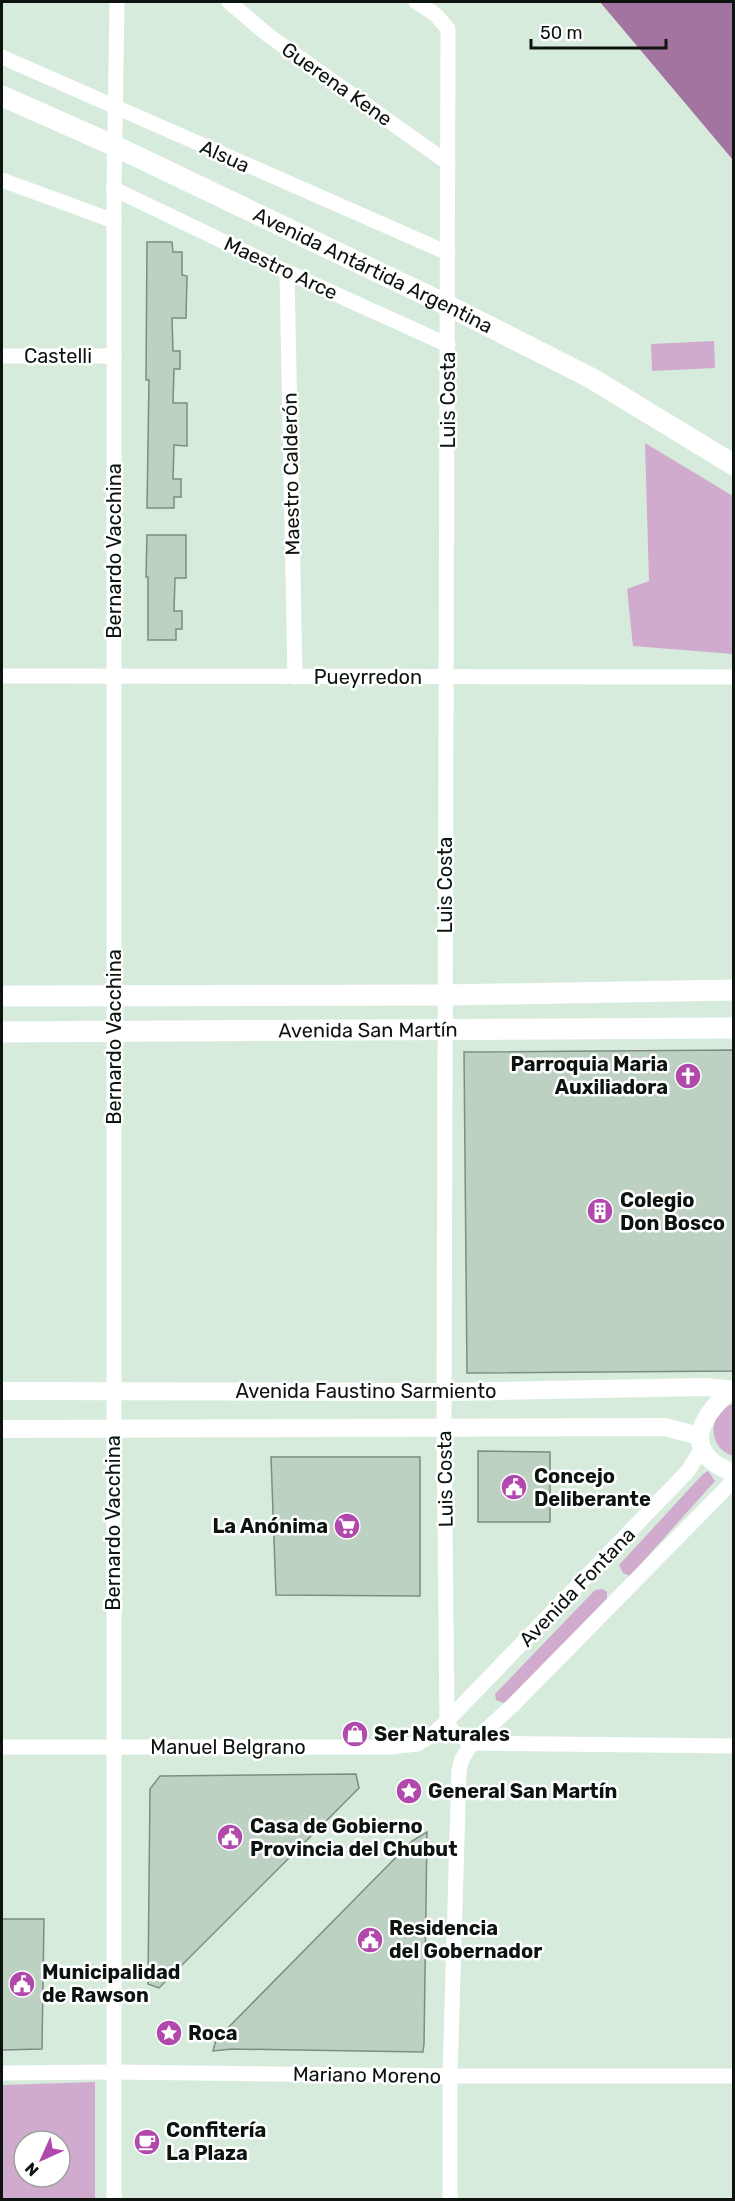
<svg xmlns="http://www.w3.org/2000/svg" width="735" height="2201" font-family="Rubik,sans-serif">
  <rect width="100%" height="100%" fill="#d7ebdc"/>
  <g fill="#d1abcd" fill-rule="evenodd">
    <path d="M714,341L715,368L652,371L651,344Z"/>
    <path d="M645,443L733,496V654L633,646L627,589L649,581Z"/>
    <path d="M733,1404V1456C707,1448 707,1412 733,1404Z"/>
    <path d="M708,1471L715,1481L630,1576L623,1573L619,1565L703,1474Z"/>
    <path d="M603,1589L607,1592V1599L517,1694L504,1703L496,1700L495,1694L595,1590Z"/>
    <path d="M95,2082V2199H2V2085ZM24,2141H60V2177H24Z"/>
  </g>
  <path fill="#a474a1" d="M600,2H733V160Z"/>
  <g fill="#bdd1c2" stroke="#7b8e80" stroke-width="1.5">
    <path d="M147,242H172L173,252H182V275L187,276L186,318H172L173,351H180V369H174L173,403H187V446L174,445L173,479H181V497H174V508H147L149,380H146Z"/>
    <path d="M147,535H186V578H175L174,611H182V629H176V640H148V577H146Z"/>
    <path d="M734,1050V1371L467,1373L464,1052Z"/>
    <path d="M478,1451L550,1452V1522H478Z"/>
    <path d="M271,1457H420V1596L276,1595Z"/>
    <path d="M356,1774L359,1788L159,1988L148,1984L150,1789L160,1776Z"/>
    <path d="M427,1832L424,2044L423,2052L232,2049L213,2051L216,2040L412,1841Z"/>
    <path d="M2,1919H44L42,2049L2,2050Z"/>
  </g>
  <g fill="none" stroke-linecap="round" stroke-linejoin="round">
    <g stroke="#fff" stroke-width="15">
      <path d="M229,2L268,35L448,163"/>
      <path d="M416,2L435,14L448,29L444,1426L447,1721L452,1731L472,1743L734,1746"/>
      <path d="M2,57L448,253"/>
      <path d="M2,180L114,221"/>
      <path d="M114,189L287,272L448,345"/>
      <path d="M287,272L295,677"/>
      <path d="M2,356H114"/>
      <path d="M2,676L734,677"/>
      <path d="M2,1747H391L417,1744L432,1735L447,1721L688,1471L702,1448"/>
      <path d="M2,2073L113,2072L450,2076H734"/>
      <path d="M114,2200V189L117,2"/>
      <path d="M450,2200V2076L459,1770L462,1759L472,1743L514,1704L734,1480"/>
    </g>
    <g stroke="#fff" stroke-width="18">
      <path d="M731,1390C698,1419 681,1453 734,1473"/>
      <path d="M2,1391L444,1392L707,1387L734,1390"/>
      <path d="M2,1429L665,1427L699,1436"/>
    </g>
    <g stroke="#fff" stroke-width="21">
      <path id="s1" d="M2,96L115,146L449,306L591,378L734,465"/>
      <path d="M2,996L445,995L734,990"/>
      <path id="s2" d="M2,1032L734,1028"/>
    </g>
  </g>
  <defs>
    <symbol id="church-disc" viewBox="-11 -11 22 22"><circle r="9.5" fill="#b149ad" stroke="#fff"/><path d="M-1.2-6h2.4v3.5h3.3v2.4h-3.3V6h-2.4V-.1h-3.3v-2.4h3.3Z" fill="#fff"/></symbol>
    <symbol id="building-disc" viewBox="-11 -11 22 22"><circle r="9.5" fill="#b149ad" stroke="#fff"/><path d="M-4-6H4V6H1V3H-1V6H-4ZM-2.5-4.3h1.7v1.8h-1.7ZM.8-4.3h1.7v1.8H.8ZM-2.5-1h1.7V.8h-1.7ZM.8-1h1.7V.8H.8Z" fill="#fff"/></symbol>
    <symbol id="civic-disc" viewBox="-11 -11 22 22"><circle r="9.5" fill="#b149ad" stroke="#fff"/><path d="M-.6-6.5H3V-4.5H.6V-3L4-1V1h2V6H-6V1h2V-1L-.6-3ZM-1.2 2.5V6h2.4V2.5Z" fill="#fff"/></symbol>
    <symbol id="supermarket-disc" viewBox="-11 -11 22 22"><circle r="9.5" fill="#b149ad" stroke="#fff"/><path d="M-6-5.5h2.5l.6 2H6L4.5 2H-2.5L-4.4-4H-6ZM-1.5 3.2a1.3 1.3 0 1 0 .1 0ZM3 3.2a1.3 1.3 0 1 0 .1 0Z" fill="#fff"/></symbol>
    <symbol id="shop-disc" viewBox="-11 -11 22 22"><circle r="9.5" fill="#b149ad" stroke="#fff"/><path d="M-5-2.5h2.3a2.7 3.5 0 0 1 5.4 0H5L5.5 6h-11ZM-1.5-2.5h3a1.5 2.3 0 0 0-3 0Z" fill="#fff"/></symbol>
    <symbol id="sight-disc" viewBox="-11 -11 22 22"><circle r="9.5" fill="#b149ad" stroke="#fff"/><path d="M0-6L1.8-2.2L6-1.7L2.9 1.2L3.7 5.4L0 3.3L-3.7 5.4L-2.9 1.2L-6-1.7L-1.8-2.2Z" fill="#fff"/></symbol>
    <symbol id="cafe-disc" viewBox="-11 -11 22 22"><circle r="9.5" fill="#b149ad" stroke="#fff"/><path d="M-5.5-4.5H6V0H3Q3 3.5 0 3.5H-2.5Q-5.5 3.5-5.5 0ZM3-3.2v2h1.7v-2ZM-6 4.5H4V6H-6Z" fill="#fff"/></symbol>
  </defs>
  <g fill-rule="evenodd">
    <use href="#church-disc" x="673" y="1061" width="30" height="30"/>
    <use href="#building-disc" x="585" y="1196" width="30" height="30"/>
    <use href="#civic-disc" x="499" y="1472" width="30" height="30"/>
    <use href="#supermarket-disc" x="332" y="1511" width="30" height="30"/>
    <use href="#shop-disc" x="340" y="1719" width="30" height="30"/>
    <use href="#sight-disc" x="394" y="1776" width="30" height="30"/>
    <use href="#civic-disc" x="215" y="1822" width="30" height="30"/>
    <use href="#civic-disc" x="355" y="1925" width="30" height="30"/>
    <use href="#civic-disc" x="7" y="1969" width="30" height="30"/>
    <use href="#sight-disc" x="154" y="2018" width="30" height="30"/>
    <use href="#cafe-disc" x="132" y="2127" width="30" height="30"/>
  </g>
  <g text-anchor="middle" dominant-baseline="central" stroke-width="5" stroke-linejoin="round" paint-order="stroke">
    <g font-size="20" fill="#0d140f" stroke="#fff">
      <text transform="translate(337 84) rotate(35)">Guerena Kene</text>
      <text transform="translate(225 156) rotate(24)">Alsua</text>
      <text transform="translate(281 268) rotate(25)">Maestro Arce</text>
      <text stroke="none"><textPath href="#s1" startOffset="410">Avenida Antártida Argentina</textPath></text>
      <text x="58" y="356">Castelli</text>
      <text transform="translate(448 400) rotate(-90)">Luis Costa</text>
      <text transform="translate(291 474) rotate(-91)">Maestro Calderón</text>
      <text transform="translate(114 551) rotate(-90)">Bernardo Vacchina</text>
      <text x="368" y="677">Pueyrredon</text>
      <text transform="translate(445 885) rotate(-90)">Luis Costa</text>
      <text stroke="none"><textPath href="#s2" startOffset="366">Avenida San Martín</textPath></text>
      <text transform="translate(114 1037) rotate(-90)">Bernardo Vacchina</text>
      <text x="366" y="1391">Avenida Faustino Sarmiento</text>
      <text transform="translate(445 1479) rotate(-91)">Luis Costa</text>
      <text transform="translate(113 1523) rotate(-90)">Bernardo Vacchina</text>
      <text transform="translate(577 1587) rotate(-46)">Avenida Fontana</text>
      <text x="228" y="1747">Manuel Belgrano</text>
      <text transform="translate(367 2075) rotate(1)">Mariano Moreno</text>
    </g>
    <g font-size="20" font-weight="bold" fill="#0d140f" stroke="#fff" text-anchor="start">
      <text x="668" y="1064" text-anchor="end">Parroquia Maria<tspan x="668" dy="23">Auxiliadora</tspan></text>
      <text x="620" y="1200">Colegio<tspan x="620" dy="23">Don Bosco</tspan></text>
      <text x="534" y="1476">Concejo<tspan x="534" dy="23">Deliberante</tspan></text>
      <text x="328" y="1526" text-anchor="end">La Anónima</text>
      <text x="374" y="1734">Ser Naturales</text>
      <text x="428" y="1791">General San Martín</text>
      <text x="250" y="1826">Casa de Gobierno<tspan x="250" dy="23">Provincia del Chubut</tspan></text>
      <text x="389" y="1928">Residencia<tspan x="389" dy="23">del Gobernador</tspan></text>
      <text x="42" y="1972">Municipalidad<tspan x="42" dy="23">de Rawson</tspan></text>
      <text x="188" y="2033">Roca</text>
      <text x="166" y="2130">Confitería<tspan x="166" dy="23">La Plaza</tspan></text>
    </g>
  </g>
  <rect width="735" height="2201" fill="none" stroke="#0d140f" stroke-width="6"/>
  <g transform="translate(42 2159) rotate(225)"><circle r="28" fill="#ffffff" stroke="#9ea19f" stroke-width="1.5"/>
  <path d="M0-4.5L10 22L0 15L-10 22Z" fill="#b149ad"/>
  <text y="-9" font-size="16" font-weight="bold" text-anchor="middle" fill="#0d140f">N</text>
  </g>
  <path d="M531 39v9h135v-9" fill="none" stroke="#0d140f" stroke-width="3"/>
  <text x="540" y="39" font-size="18" fill="#0d140f" stroke="#ffffff" stroke-width="4.5" paint-order="stroke">50 m</text>
</svg>
